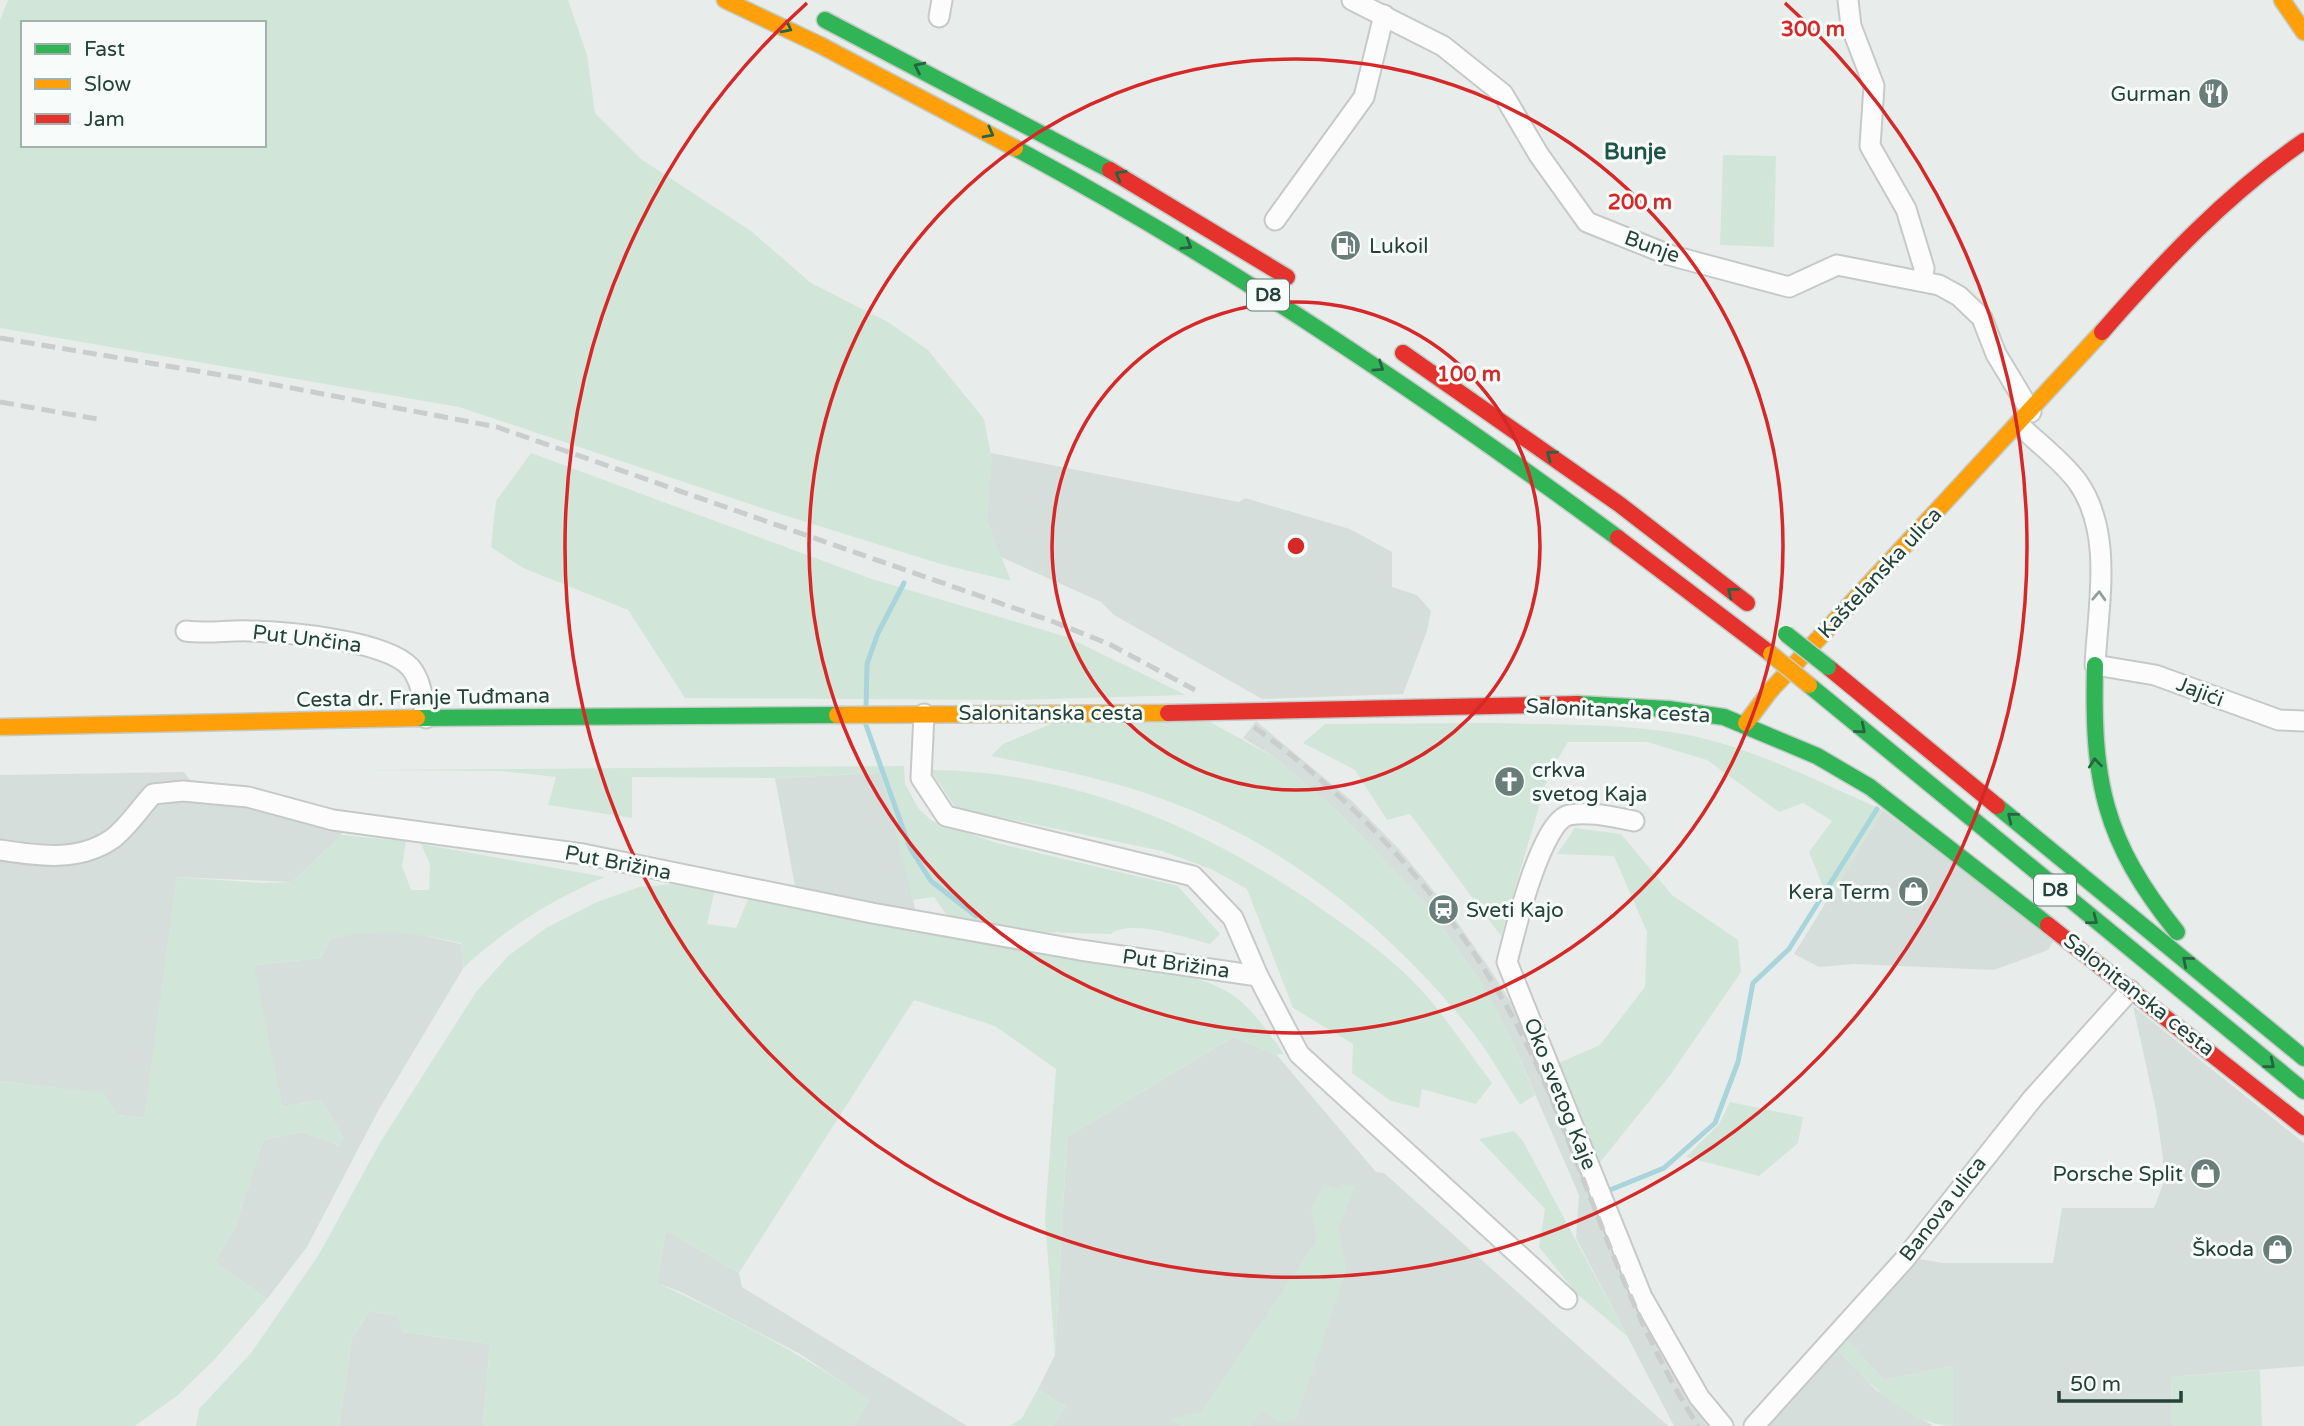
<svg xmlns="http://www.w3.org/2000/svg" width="2304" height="1426" font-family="'Varela Round',sans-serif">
  <rect width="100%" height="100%" fill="#e8edeb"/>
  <g fill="#d6dedb">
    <path d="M991,453L1239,502L1245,498L1350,529L1392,552V587L1417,595L1431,611L1427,631L1403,694L1262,699L1114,615L1101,602L1001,557L987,521Z"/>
    <path d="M1256,721L1351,800L1399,849L1444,903L1492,972L1527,1029L1695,1406L1707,1426H1674L1576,1238L1579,1195L1509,1034L1479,979L1424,902L1337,811L1274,757L1243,738Z"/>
    <path d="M184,772L191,781L251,791L326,809L342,835L292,882L177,877L145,1118L118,1115L26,1084L0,1081V775Z"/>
    <path d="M880,773L901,848L916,913L796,891L775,778Z"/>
    <path d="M1883,810L2054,940L2048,950L1994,970L1854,964L1819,967L1794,954Z"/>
    <path d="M404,931L461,944L464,967L378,1111L307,1247L267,1299L214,1262L235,1228L263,1140L301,1132L339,1145L344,1139L321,1100L282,1107L253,965L321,958L330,939L353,933Z"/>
    <path d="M2133,1006L2304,1143V1366L2171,1377L2172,1426H1953V1366L1884,1380L1842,1335L1919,1259L1943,1263H2053L2062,1208H2154L2163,1184V1158L2156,1110Z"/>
    <path d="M1233,1037L1276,1054L1376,1172L1384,1173L1668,1426H1052L1066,1407L1038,1389L1055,1355L1067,1137Z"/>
    <path d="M666,1230L739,1273L742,1287L967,1426H854L869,1400L800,1354L681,1292L657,1283Z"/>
    <path d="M370,1311L398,1315L403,1332L490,1344L483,1426H339L352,1338Z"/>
    <path d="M1832,1345L1876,1390L1933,1426H1761Z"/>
  </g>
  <g fill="#d1e6d8" fill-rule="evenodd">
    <path d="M8,0H568L587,55L595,113L641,159L751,231L811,283L888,322L928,350L984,419L992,460L987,521L1011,581L944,565L774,512L459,407L0,328V20ZM23,23H264V145H23Z"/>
    <path d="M1723,155L1776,156L1774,247L1720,245Z"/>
    <path d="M531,453L872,579L1067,637L1186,695L1017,700L685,698L628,610L523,568L491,547L496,501Z"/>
    <path d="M1058,721L1210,722L1274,757L1337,811L1424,902L1479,979L1509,1034L1535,1095L1520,1105C1505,1082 1491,1056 1474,1034C1395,933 1287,844 1165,800C1109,779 1050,768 991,756L1003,744Z"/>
    <path d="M1495,723C1557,725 1621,723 1683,734C1753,747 1819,782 1883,810L1828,899L1809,852L1832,821L1803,803L1779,812L1707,760L1647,742H1568L1549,773L1501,936L1410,814L1387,820L1355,770L1303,743L1325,724Z"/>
    <path d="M904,766L905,784L919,809L932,821L997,843L1178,886L1220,934L1210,944C1187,938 1130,918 1111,934L1038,932L949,918L934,897L913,900L880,773L775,778L632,777V818L548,805L556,777L502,771L359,770Z"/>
    <path d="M930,770C1075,771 1207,828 1323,910C1358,934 1397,962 1425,994C1449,1022 1470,1054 1492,1083L1476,1104L1422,1089L1419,1108L1391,1101L1352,1073L1353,1044L1293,1008L1247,889L1211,869L1162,851L956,808Z"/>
    <path d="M1575,828L1621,834L1672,895L1738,940L1741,972L1671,1074L1597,1166L1554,1065L1600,1045L1645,987L1647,932L1614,856L1557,854Z"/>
    <path d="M342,835L406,841L402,866L411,890H429L430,864L421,844L605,877C551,900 507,928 464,967L461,943C414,933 378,927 330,939L321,958L254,965L282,1107L321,1100L344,1139L339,1145L301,1132L263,1140L235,1228L214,1262L267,1299L215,1359L178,1395L135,1426H0V1081L104,1093L118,1115L144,1118L177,877L264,883L292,882Z"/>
    <path d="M674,884L715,889L707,924L736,928L749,897L1161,969C1234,987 1241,994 1284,1054H1276L1233,1037L1067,1137L1055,1355L1045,1218L1056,1069L995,1026L914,1000L739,1273L666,1230L657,1283C731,1316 802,1355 870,1400L854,1426H483L490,1344L403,1332L397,1315L370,1311L352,1338L339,1426H196L199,1409L251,1353L318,1256L381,1141L476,992L508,956L546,928L597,902L639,887Z"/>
    <path d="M1730,1102L1803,1117L1798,1143L1759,1176L1686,1157L1719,1124Z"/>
    <path d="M1514,1131L1523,1141L1627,1336L1577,1294L1539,1247L1545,1209L1479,1139Z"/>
    <path d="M1324,1184L1338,1189L1343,1184L1355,1187L1338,1228L1346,1266L1344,1278L1296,1420L1279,1423L1262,1411L1250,1426H1180L1171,1419L1201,1412L1317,1240L1311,1208Z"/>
    <path d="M1842,1335L1884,1380L1953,1366V1426C1907,1426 1863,1377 1832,1345Z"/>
    <path d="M2260,1370L2262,1426H2172L2171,1377Z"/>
    <path d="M1038,1389L1066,1407L1052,1426H1010L1022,1418Z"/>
  </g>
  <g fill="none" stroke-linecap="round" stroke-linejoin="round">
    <g stroke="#a9d4db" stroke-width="5">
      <path d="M866,708L867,664L878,633L904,583"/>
      <path d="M866,725L910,848L931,881L976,916"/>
      <path d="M1610,1190L1664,1168L1715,1123L1738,1062L1753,983L1789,949L1877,809"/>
    </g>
    <defs>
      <g id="street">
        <path d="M1352,0L1443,46L1503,94L1539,155L1587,222L1669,255L1789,287L1837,265L1939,285L1959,296L1982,318L1996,354L2031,412"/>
        <path d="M1848,0L1851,26L1874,86L1870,146L1906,209L1924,268L1923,280"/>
        <path d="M939,17L942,0"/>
        <path d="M1275,220L1364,97L1384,15"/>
        <path d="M2019,425C2038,443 2061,460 2077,481C2114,532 2098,606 2095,665L2155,675L2279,720L2304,721"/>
        <path d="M186,631C207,634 229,630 250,631C287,632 385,640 410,667C422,681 423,701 426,718"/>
        <path d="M924,714L921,778L946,816L1193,876L1233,918L1258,976L1299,1054L1567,1299"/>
        <path d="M1634,821C1613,817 1590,811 1569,815C1541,821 1514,934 1507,962L1642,1297L1699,1397L1723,1426"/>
        <path d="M0,850C38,856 79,862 112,839C127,828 140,808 153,794L183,791L248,797L333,820L583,854L872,913L1080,950L1258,976"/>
        <path d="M1754,1426L1904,1260L2033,1098L2130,990"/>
      </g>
      <g id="fast">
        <path d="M825,20L1110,170"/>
        <path d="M1015,148C1226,261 1426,397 1618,538"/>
        <path d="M2095,665C2092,781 2103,840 2177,932"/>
        <path d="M1809,685L2304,1091"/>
        <path d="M1578,704L1668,709L1724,717L1817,756L1870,787L2048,925"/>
        <path d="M417,718L837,715"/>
        <path d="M1997,806L2304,1058"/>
      </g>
      <g id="slow">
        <path d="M725,0L820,45L1015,148"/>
        <path d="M2282,0L2304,32"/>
        <path d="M837,715L1168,713"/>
        <path d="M1746,723L1770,691L2102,332"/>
        <path d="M0,727L417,718"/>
      </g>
      <g id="jam">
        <path d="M1110,170L1287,277"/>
        <path d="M2102,332C2164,261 2226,195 2304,141"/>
        <path d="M1403,353L1619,504L1747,603"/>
        <path d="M1618,538L1771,654"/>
        <path d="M1828,667L1997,806"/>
        <path d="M1168,713L1578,704"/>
        <path d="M2048,925L2304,1127"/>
      </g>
    </defs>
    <use href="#street" stroke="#c5cac8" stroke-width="23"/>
    <use href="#fast" stroke="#c3cbc8" stroke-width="19"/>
    <use href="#slow" stroke="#c3cbc8" stroke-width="19"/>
    <use href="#jam" stroke="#c3cbc8" stroke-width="19"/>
    <use href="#street" stroke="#fcfcfc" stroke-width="19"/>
    <use href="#fast" stroke="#30b455" stroke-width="16"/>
    <use href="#slow" stroke="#ff9f0a" stroke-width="16"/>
    <use href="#jam" stroke="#e5322d" stroke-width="16"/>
    <g stroke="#c9cdcc" stroke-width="5" stroke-dasharray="14 7" stroke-linecap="butt">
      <path d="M0,338L239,378L497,427L1054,622L1109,644L1195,690"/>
      <path d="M0,402L103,420"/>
      <path d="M1254,727C1382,819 1488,946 1549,1093C1596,1206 1632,1322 1698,1426"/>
    </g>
    <defs>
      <path id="fast-bridge" d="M1786,634L1828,667"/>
      <path id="slow-bridge" d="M1771,654L1809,685"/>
    </defs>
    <use href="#fast-bridge" stroke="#c3ccc9" stroke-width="19" stroke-linecap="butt"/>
    <use href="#slow-bridge" stroke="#c3ccc9" stroke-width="19" stroke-linecap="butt"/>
    <use href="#fast-bridge" stroke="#30b455" stroke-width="16"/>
    <use href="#slow-bridge" stroke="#ff9f0a" stroke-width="16"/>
  </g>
  <defs><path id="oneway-chevron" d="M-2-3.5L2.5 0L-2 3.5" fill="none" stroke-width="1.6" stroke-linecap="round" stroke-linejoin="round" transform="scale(1.75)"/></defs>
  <g stroke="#286442">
    <use href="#oneway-chevron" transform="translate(787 28) rotate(27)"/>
    <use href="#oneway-chevron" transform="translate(919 67) rotate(-154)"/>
    <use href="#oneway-chevron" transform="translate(989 133) rotate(28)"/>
    <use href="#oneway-chevron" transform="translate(1120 175) rotate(-150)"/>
    <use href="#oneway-chevron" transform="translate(1187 245) rotate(31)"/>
    <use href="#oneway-chevron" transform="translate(1379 367) rotate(34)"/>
    <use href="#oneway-chevron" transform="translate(1551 455) rotate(-144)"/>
    <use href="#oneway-chevron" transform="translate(1732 592) rotate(-142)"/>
    <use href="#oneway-chevron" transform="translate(1861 729) rotate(40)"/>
    <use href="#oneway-chevron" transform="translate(2095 763) rotate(-96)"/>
    <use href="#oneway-chevron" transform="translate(2012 817) rotate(-141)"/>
    <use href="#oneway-chevron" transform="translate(2093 920) rotate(38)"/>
    <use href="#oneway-chevron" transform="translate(2187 961) rotate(-140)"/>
    <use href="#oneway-chevron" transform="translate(2270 1064) rotate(39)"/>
  </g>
  <use stroke="#909f9b" href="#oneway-chevron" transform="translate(2099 596) rotate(-87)"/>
  <g fill="none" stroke="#d62828" stroke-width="3.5">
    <circle cx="1296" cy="546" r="244"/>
    <circle cx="1296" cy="546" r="487"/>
    <path d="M1785 3A731 731 0 1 1 807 3"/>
  </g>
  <defs>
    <symbol id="restaurant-disc" viewBox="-11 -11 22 22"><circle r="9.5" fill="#697e78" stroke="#f7fbf9"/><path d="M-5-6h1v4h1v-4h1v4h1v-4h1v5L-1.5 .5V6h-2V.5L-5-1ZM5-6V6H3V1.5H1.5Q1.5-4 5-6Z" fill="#fff"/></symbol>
    <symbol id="fuel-disc" viewBox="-11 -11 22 22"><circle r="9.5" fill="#697e78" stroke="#f7fbf9"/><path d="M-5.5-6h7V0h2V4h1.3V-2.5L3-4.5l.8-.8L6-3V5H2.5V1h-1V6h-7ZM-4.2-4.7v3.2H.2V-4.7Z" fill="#fff"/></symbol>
    <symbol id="church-disc" viewBox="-11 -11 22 22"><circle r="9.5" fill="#697e78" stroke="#f7fbf9"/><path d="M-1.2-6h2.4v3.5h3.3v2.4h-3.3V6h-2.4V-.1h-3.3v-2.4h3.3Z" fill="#fff"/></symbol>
    <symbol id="shop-disc" viewBox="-11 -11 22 22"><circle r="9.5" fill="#697e78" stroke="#f7fbf9"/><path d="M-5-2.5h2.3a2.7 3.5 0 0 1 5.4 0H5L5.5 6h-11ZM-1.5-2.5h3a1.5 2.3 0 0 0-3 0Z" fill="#fff"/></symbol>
    <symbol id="station-disc" viewBox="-11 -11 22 22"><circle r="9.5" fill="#697e78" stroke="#f7fbf9"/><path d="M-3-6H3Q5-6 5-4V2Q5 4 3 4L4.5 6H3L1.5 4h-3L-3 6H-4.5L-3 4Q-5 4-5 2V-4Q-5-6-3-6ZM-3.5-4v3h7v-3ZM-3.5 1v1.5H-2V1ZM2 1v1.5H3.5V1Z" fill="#fff"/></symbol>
  </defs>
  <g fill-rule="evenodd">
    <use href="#restaurant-disc" x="2196" y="76" width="35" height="35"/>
    <use href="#fuel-disc" x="1328" y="228" width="35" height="35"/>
    <use href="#church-disc" x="1492" y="764" width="35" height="35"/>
    <use href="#shop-disc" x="1896" y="874" width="35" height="35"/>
    <use href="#station-disc" x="1426" y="892" width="35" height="35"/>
    <use href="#shop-disc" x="2188" y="1156" width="35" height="35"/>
    <use href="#shop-disc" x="2260" y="1232" width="35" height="35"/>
  </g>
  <g text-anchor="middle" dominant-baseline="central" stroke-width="6" stroke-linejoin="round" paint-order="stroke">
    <g fill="#f7fbf9" stroke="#637a73" stroke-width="2">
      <rect x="1247" y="279.5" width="42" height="31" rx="5"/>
      <rect x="2034" y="874.5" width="42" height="31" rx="5"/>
    </g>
    <g font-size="19" font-weight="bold" fill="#24423a">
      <text x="1268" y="295">D8</text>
      <text x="2055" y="890">D8</text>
    </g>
    <g font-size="21" fill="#24423a" stroke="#f7fbf9" text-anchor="end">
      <text x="2191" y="94">Gurman</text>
      <text x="1369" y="246" text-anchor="start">Lukoil</text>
      <text x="1532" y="770" text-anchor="start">crkva<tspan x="1532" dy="24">svetog Kaja</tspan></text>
      <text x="1890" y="892">Kera Term</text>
      <text x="1466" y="910" text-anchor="start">Sveti Kajo</text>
      <text x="2183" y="1174">Porsche Split</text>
      <text x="2254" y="1249">Škoda</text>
    </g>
    <g font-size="21" fill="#24423a" stroke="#f7fbf9">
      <text transform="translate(1652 247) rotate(20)">Bunje</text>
      <text transform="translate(1880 573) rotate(-47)">Kaštelanska ulica</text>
      <text transform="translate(307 639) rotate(7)">Put Unčina</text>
      <text transform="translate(2200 692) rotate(21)">Jajići</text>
      <text transform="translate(423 698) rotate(-1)">Cesta dr. Franje Tuđmana</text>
      <text transform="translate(1618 711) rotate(3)">Salonitanska cesta</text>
      <text x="1051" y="713">Salonitanska cesta</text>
      <text transform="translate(618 863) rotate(11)">Put Brižina</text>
      <text transform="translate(1176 964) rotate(8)">Put Brižina</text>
      <text transform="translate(2139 995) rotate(38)">Salonitanska cesta</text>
      <text transform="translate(1560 1094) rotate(68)">Oko svetog Kaje</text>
      <text transform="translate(1943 1209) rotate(-52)">Banova ulica</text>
    </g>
    <g font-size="23" font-weight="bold" fill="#1f5548" stroke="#f7fbf9">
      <text x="1635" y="152">Bunje</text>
    </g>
  </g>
  <circle cx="1296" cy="546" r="10" fill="#d62828" stroke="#f7fbf9" stroke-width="3.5"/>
  <g font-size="21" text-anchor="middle" font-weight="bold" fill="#d62828" stroke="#f7fbf9" stroke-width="6" stroke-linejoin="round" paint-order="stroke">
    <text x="1813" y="36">300 m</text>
    <text x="1640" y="209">200 m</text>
    <text x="1469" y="381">100 m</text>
  </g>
  <rect x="21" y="21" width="245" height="126" fill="#f7fbf9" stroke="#a3b1ad" stroke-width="2"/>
  <rect x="35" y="44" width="35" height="10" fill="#30b455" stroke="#a3b1ad" stroke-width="2"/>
  <text x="84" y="56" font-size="21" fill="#24423a">Fast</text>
  <rect x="35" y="79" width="35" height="10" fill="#ff9f0a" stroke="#a3b1ad" stroke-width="2"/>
  <text x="84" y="91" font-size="21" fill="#24423a">Slow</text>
  <rect x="35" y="114" width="35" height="10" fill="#e5322d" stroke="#a3b1ad" stroke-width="2"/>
  <text x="84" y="126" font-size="21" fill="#24423a">Jam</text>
  <path d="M2059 1391v10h122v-10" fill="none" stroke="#24423a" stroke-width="3.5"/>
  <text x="2070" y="1391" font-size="21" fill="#24423a" stroke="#f7fbf9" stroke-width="5" paint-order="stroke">50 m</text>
</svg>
